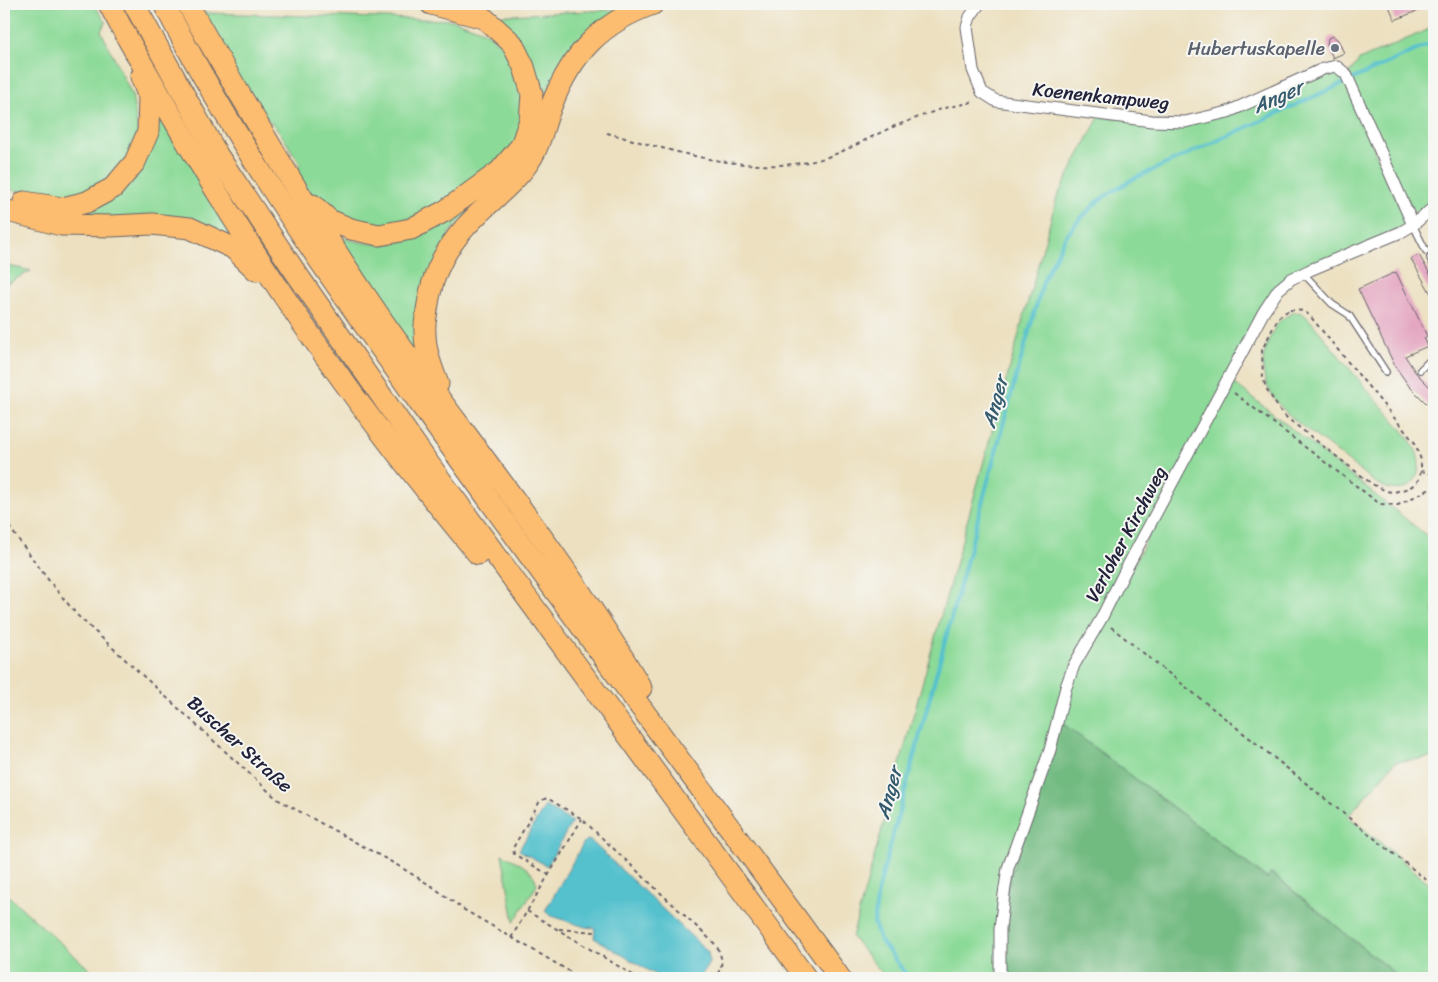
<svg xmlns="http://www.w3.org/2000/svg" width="1438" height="982" font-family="Sriracha,sans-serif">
  <rect width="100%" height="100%" fill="#f6f6f2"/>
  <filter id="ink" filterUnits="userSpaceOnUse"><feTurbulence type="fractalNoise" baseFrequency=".02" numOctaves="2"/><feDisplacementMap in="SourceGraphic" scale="10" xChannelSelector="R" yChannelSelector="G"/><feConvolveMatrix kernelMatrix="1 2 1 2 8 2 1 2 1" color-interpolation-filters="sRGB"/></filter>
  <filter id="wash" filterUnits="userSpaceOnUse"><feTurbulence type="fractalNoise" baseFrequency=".0096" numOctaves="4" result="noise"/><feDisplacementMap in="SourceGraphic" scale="20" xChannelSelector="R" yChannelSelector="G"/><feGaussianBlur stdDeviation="1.12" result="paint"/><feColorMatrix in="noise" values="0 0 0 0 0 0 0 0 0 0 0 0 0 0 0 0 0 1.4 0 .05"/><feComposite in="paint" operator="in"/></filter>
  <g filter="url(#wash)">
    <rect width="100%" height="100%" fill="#ece0c0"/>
    <g fill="#8cda98" stroke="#577e6a">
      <path d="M4,4L94,5L106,22L101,31L132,95L138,131L126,162L105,184L78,195L55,199L4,188Z"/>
      <path d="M630,9L605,22L542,123L487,16Z"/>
      <path d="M203,13L454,20L486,32L510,53L527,96L516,144L443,207L378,229L353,224L314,199L294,170L301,165L279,131L253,103Z"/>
      <path d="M1434,27V205L1418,215L1406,204L1349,74L1359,60Z"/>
      <path d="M1325,70L1340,72L1406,221L1404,226L1281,284L1073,664L998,978H886L852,937L1057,197L1099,117L1187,123Z"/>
      <path d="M158,109L242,247L110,221L63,213L116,194Z"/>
      <path d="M486,193L449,233L419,361L330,234C346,239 363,244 379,244C421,245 454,216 486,193Z"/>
      <path d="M4,265L31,271L4,285Z"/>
      <path d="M1295,312L1302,313L1309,319C1332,347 1354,375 1378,402C1391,417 1407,433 1416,451C1422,465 1419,485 1402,489C1391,491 1382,487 1373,481C1357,468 1341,456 1325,443C1292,419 1248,390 1268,342C1275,326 1278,319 1295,312Z"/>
      <path d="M1229,379L1431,539L1434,537V757L1395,762L1348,816L1434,887V978H1400L1272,873L1268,879L1058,720L1067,688L1097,630L1103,628L1109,620L1108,615Z"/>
      <path d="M502,854C516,862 534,868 537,885L514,922Z"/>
      <path d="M4,892L99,978H4Z"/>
    </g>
    <path fill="#71ba80" stroke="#4a6e5e" d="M1058,720L1267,879L1271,873L1400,978H1003L1006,892Z"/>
    <g fill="#54c1cd" stroke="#3b7284">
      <path d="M545,806L572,822L547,866L519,850Z"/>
      <path d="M588,840L592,842L708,952L709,963L700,978H661L594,938L595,928L585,927L549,915L545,911L584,842Z"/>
    </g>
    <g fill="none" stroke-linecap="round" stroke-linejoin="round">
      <path stroke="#54c1cd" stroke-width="4" d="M909,978L880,940L874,923L878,891L1014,384L1044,279L1066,236L1080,219L1099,200L1131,180L1434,42"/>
    </g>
    <g id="blocks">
      <g fill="#e3a0bd">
        <path d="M1388,4H1434L1395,20Z"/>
        <path d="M1333,36L1338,40L1344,53L1333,58L1327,45L1328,38Z"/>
        <path d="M1419,255L1434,281V299L1411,259Z"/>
        <path d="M1396,272L1427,336L1424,338L1428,346L1405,356L1416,373L1434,391V411L1409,386L1395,366L1358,289Z"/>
      </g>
    </g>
  </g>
  <g filter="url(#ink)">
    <use href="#blocks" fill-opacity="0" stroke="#69646a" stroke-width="1"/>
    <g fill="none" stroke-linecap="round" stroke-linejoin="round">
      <defs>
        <g id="lane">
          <path d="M1413,225L1426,251"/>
          <path d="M1430,258L1434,267"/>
          <path d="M1303,273L1332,304L1349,315L1386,372"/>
          <path d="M1420,370L1434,356"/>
        </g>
        <g id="street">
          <path d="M979,4L970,17L967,27L973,70L982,92L996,101L1152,121L1185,122L1228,112L1323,69L1336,66L1346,74L1413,225"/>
          <path d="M1000,978V929L1004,894L1008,868L1050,750L1066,687L1074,665L1101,619L1125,571L1263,313L1278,290L1291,279L1310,270L1401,232L1413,225L1434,207"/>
        </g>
        <g id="highway">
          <path d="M109,4C127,39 147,72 166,106C256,265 361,414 478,554"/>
          <path d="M134,4L218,156L294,270L426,460L806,978"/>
          <path d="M164,4C238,149 333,282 428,415C563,605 703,790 840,978"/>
          <path d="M188,4C207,40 229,76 250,111C293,185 338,257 387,327C473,447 567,561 641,688"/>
          <path d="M24,202L63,208L87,202L113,188L135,162L148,132L149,97L141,77"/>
          <path d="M313,205L329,220L351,229L379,235L411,229L445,211L500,171L521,146L530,120L532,94L524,67L512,43L484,18L431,4"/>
          <path d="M4,210L61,225L111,226L152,224L190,228L233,248L256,270"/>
          <path d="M438,384C432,368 425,351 425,333C424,326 426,318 427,310C432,270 448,243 477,215C495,197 518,180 532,157C542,140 544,122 552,104C572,53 602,22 653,4"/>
        </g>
      </defs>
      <use href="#lane" stroke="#69646a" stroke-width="8"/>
      <use href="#street" stroke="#69646a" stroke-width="13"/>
      <use href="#highway" stroke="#69646a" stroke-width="23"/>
      <g stroke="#69646a" stroke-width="2" stroke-dasharray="4 4" stroke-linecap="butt">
        <path d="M607,133C671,150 740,174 808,162C839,157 866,138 895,126C912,120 928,113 945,108C955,105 965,105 974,101"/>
        <path d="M1290,310L1304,311L1310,316L1415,443L1421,460V471L1419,479L1415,484L1409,488L1394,492L1386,491L1372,484L1287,418L1279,409L1266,388L1263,378L1262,350L1278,318L1284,313Z"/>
        <path d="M1234,393L1380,504L1398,505L1434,487"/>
        <path d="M1421,471L1434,474"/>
        <path d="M4,520L50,582L78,616L277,799L397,865L433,887L463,909L581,978"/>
        <path d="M1111,627L1434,886"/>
        <path d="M549,875L514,854L513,848L540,801L547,798L582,819L716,945C723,959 724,965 715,978"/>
        <path d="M527,911L638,978"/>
        <path d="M559,929L595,932"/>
        <path d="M511,938L582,819"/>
      </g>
      <use href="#lane" stroke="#fff" stroke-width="5.5"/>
      <use href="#street" stroke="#fff" stroke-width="11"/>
      <use href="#highway" stroke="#fcbd6f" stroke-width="21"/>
    </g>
  </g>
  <circle fill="#6b7280" stroke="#f6f6f2" stroke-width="2" cx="1335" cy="48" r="5"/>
  <g text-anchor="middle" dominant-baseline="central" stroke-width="4" stroke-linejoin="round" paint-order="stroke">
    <g font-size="19" fill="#5b616d" stroke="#f6f6f2" text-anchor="end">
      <text x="1325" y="48">Hubertuskapelle</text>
    </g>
    <g font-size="19" fill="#22223b" stroke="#f6f6f2">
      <text transform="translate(1101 96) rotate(6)">Koenenkampweg</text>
      <text transform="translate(1126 534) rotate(-62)">Verloher Kirchweg</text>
      <text transform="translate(240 744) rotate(42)">Buscher Straße</text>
    </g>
    <g font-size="20" font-style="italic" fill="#345a6e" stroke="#f6f6f2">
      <text transform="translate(1278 97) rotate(-24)">Anger</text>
      <text transform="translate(995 402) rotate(-75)">Anger</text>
      <text transform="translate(889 793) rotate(-75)">Anger</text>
    </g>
  </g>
  <rect width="1438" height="982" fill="none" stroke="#f6f6f2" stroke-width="20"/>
</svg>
